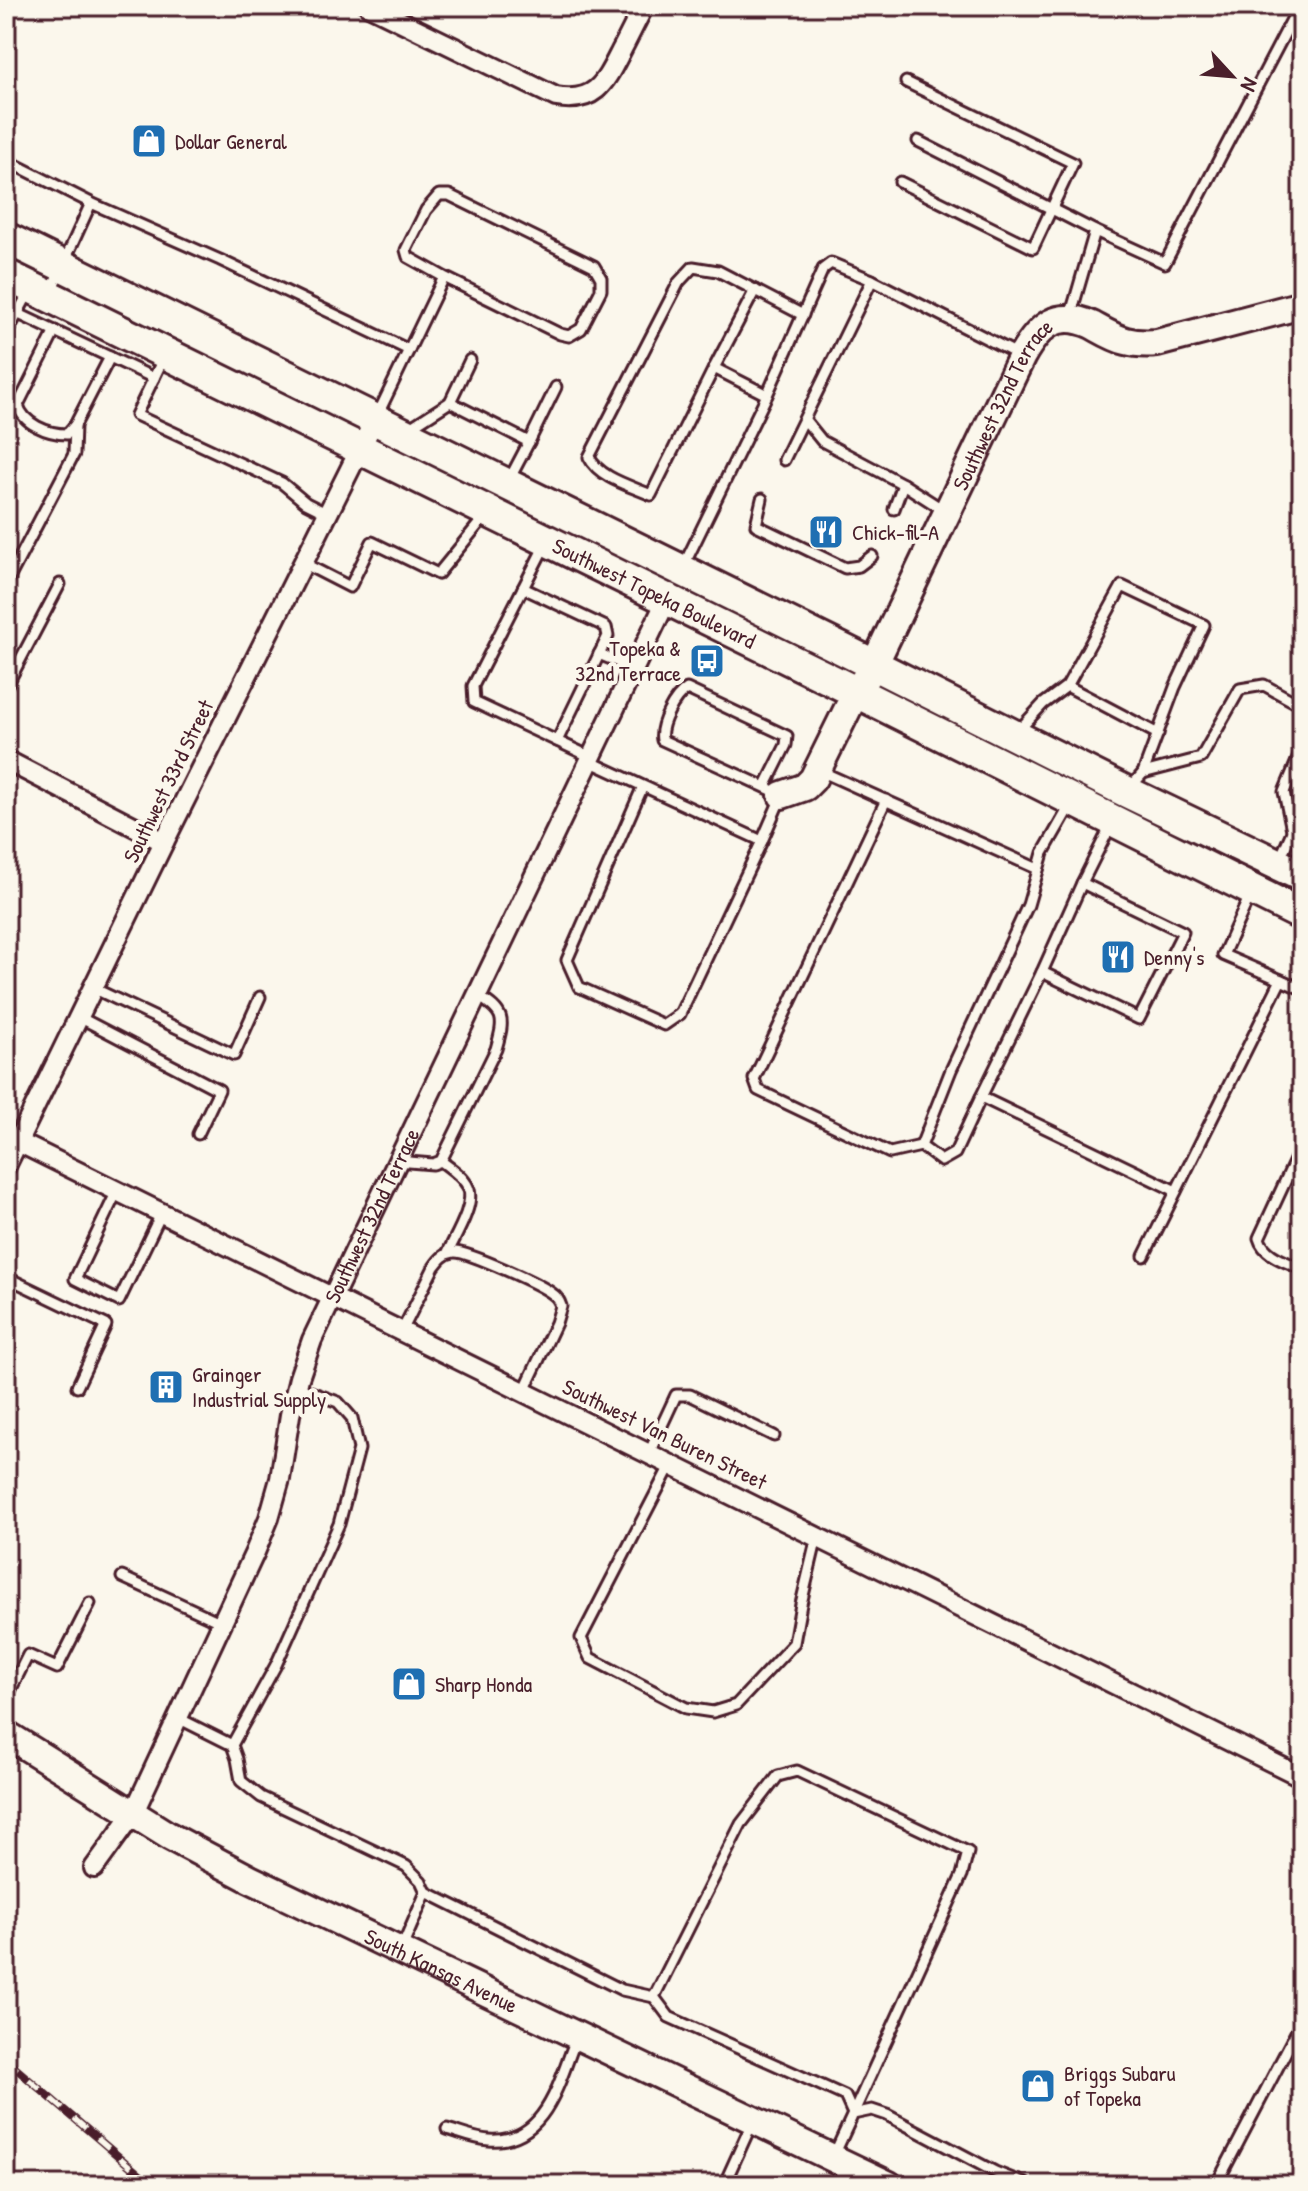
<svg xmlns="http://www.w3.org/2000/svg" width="1308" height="2191" font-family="'Patrick Hand',sans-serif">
  <rect width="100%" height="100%" fill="#fbf7ec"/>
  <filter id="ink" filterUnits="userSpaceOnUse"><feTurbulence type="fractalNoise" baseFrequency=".0125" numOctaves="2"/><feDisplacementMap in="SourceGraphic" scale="16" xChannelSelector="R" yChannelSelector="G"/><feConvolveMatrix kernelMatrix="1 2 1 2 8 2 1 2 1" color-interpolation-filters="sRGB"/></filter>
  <g filter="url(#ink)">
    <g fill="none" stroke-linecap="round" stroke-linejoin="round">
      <defs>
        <g id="lane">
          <path d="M918,141L1095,231L1070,317"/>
          <path d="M6,160L91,203"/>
          <path d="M900,182L1033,248L1073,163L906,82"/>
          <path d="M1095,231L1165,263L1299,6"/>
          <path d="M50,293L91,203L220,260L409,350"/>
          <path d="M6,308L154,378"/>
          <path d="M55,331L18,405C23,424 48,434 67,434L75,425L110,357"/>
          <path d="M6,335L30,290"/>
          <path d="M164,357L136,415L282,483L306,503L328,514"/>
          <path d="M714,368L755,290"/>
          <path d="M767,395L714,368L651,495C631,486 599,478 589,457L679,282L693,267L718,271L803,315"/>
          <path d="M450,402L470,360"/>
          <path d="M377,416L444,277L560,334L569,336L581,329L601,290V278L594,266L449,195H439L426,210L406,250L408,257L444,277"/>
          <path d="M805,420L822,441L903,484L945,511"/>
          <path d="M408,429L450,402L529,442L509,480"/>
          <path d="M529,442L556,387"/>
          <path d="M784,460L872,280"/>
          <path d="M762,499L756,525L845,568L859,566L872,556"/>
          <path d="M894,509L903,484"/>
          <path d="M545,545L473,686L474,702L591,757"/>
          <path d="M303,563L350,587L372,542L438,574L486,515"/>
          <path d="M683,567L767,395L823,269L831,263L872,280L1019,355"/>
          <path d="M6,584L74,454L75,425"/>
          <path d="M523,588L606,627L608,636L557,741"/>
          <path d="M599,654L633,668"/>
          <path d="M1067,686L1158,734"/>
          <path d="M6,687L60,584"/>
          <path d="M1018,731L1043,704L1067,686L1122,586L1204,625L1175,687L1143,773L1129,789"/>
          <path d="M589,761L762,841L680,1014L664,1025L579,987L567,960L643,786"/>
          <path d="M818,770L1038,869"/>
          <path d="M1143,773L1201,758L1240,689L1264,685L1302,706"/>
          <path d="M886,800L754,1079L758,1090L890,1153L921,1146"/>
          <path d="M1112,823L1082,883L1183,932L1139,1019L1042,972L981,1097L1176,1191"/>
          <path d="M1292,830L1284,792L1302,749"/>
          <path d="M762,841L782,795L765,787L786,745L787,736L687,689C674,697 659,725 662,740L765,787"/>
          <path d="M1279,861L1302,809"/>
          <path d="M1042,972L1082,883"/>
          <path d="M1281,980L1302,989"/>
          <path d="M93,988L234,1055L260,997"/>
          <path d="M79,1017L219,1090L198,1134"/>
          <path d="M981,1097L955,1153L941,1161L921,1146L951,1070L1028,905L1043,853L1071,804"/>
          <path d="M1302,1145L1259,1238C1264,1256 1287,1262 1302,1269"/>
          <path d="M397,1161L433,1164L441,1161L496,1049C505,1018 505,1013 477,995"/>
          <path d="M441,1161C450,1168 463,1176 468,1187C476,1203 455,1237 448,1252"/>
          <path d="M118,1189L75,1279L119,1301L162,1212"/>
          <path d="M1144,1256L1281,980L1223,955L1251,893"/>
          <path d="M6,1277L106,1325L77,1387"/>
          <path d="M402,1331L434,1267C439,1260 444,1253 454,1252C467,1251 543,1285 554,1295C557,1297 560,1303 561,1306L556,1323L524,1391"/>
          <path d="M649,1453L676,1395H690L774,1436"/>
          <path d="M671,1464L581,1638L590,1658L686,1708L713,1712L736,1705L794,1643L801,1604L817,1537"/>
          <path d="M122,1577L222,1623"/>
          <path d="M6,1699L28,1655L57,1668L90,1603"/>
          <path d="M178,1718L232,1745L237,1759L241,1781L261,1797L406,1866L421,1881L426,1892L401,1950"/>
          <path d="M232,1745L276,1665L339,1524L359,1449L352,1418L338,1402L297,1387"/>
          <path d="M797,1771L968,1852L962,1875L853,2114L845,2096L669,2017L654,1997L741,1824L778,1776Z"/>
          <path d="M426,1892L622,1990L654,1997"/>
          <path d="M447,2129C461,2133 475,2139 489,2140C546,2144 559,2081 576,2039"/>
          <path d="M834,2155L853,2114L872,2110L887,2115L995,2172L1028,2185"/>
          <path d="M729,2185L728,2176L752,2123"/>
          <path d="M1216,2185L1302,2021"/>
        </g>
        <g id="street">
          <path d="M369,6L556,97C596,104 605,82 621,51C629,36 636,21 644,6"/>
          <path d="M6,760L164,842"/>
          <path d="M6,1136L1302,1777"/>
          <path d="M6,1166L164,842L375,419"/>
          <path id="s1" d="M94,1868L133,1814L255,1552L269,1518L280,1479L290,1415L299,1378L312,1340L670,593"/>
        </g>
        <g id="secondary">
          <path id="s2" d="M782,795L805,787L813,779L856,692L874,665L1022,356C1039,326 1057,309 1092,325C1103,331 1114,338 1126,341C1137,344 1146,344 1157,343L1302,305"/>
          <path id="s3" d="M6,1734L169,1836L250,1879L889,2185"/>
        </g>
        <g id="primary">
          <path d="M6,238L844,650L1127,792L1302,876"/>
          <path id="s4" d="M6,275L856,692L1302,915"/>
        </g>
      </defs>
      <use href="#lane" stroke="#4a1f2b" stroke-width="15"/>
      <use href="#street" stroke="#4a1f2b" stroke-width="24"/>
      <use href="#secondary" stroke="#4a1f2b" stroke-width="32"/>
      <use href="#primary" stroke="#4a1f2b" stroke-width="36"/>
      <use href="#lane" stroke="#fbf7ec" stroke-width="9"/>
      <use href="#street" stroke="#fbf7ec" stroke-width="18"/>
      <use href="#secondary" stroke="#fbf7ec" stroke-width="26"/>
      <use href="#primary" stroke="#fbf7ec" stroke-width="30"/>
      <defs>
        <path id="rail" d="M6,2060L152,2185"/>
      </defs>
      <use href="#rail" stroke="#4a1f2b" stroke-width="8"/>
      <use href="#rail" stroke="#fbf7ec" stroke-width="5" stroke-dasharray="15" stroke-linecap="butt"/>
    </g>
  </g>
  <defs>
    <symbol id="shop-square" viewBox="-11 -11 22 22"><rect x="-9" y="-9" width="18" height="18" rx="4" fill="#1f6fb2" stroke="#fbf7ec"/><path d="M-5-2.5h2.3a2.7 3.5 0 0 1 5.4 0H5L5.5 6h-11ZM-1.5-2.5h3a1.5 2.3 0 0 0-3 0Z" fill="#fff"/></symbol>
    <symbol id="restaurant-square" viewBox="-11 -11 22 22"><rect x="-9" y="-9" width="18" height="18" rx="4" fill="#1f6fb2" stroke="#fbf7ec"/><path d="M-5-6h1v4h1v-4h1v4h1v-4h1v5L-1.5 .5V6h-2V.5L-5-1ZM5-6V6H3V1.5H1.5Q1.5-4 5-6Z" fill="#fff"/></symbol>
    <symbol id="bus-square" viewBox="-11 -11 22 22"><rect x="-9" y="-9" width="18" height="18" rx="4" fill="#1f6fb2" stroke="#fbf7ec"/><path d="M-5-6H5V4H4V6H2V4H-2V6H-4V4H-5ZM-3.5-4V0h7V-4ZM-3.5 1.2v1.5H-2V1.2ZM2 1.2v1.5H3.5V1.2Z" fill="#fff"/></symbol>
    <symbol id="building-square" viewBox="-11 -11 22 22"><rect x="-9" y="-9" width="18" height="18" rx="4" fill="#1f6fb2" stroke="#fbf7ec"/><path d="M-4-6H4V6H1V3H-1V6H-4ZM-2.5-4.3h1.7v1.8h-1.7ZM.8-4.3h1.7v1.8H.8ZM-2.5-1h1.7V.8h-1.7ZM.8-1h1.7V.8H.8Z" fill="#fff"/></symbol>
  </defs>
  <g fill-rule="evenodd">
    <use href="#shop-square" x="129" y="121" width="40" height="40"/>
    <use href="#restaurant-square" x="806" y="512" width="40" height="40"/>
    <use href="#bus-square" x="687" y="641" width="40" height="40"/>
    <use href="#restaurant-square" x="1098" y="937" width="40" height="40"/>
    <use href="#building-square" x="146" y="1367" width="40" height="40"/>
    <use href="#shop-square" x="389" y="1664" width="40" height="40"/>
    <use href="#shop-square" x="1018" y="2066" width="40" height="40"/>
  </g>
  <g text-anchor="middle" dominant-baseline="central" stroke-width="8" stroke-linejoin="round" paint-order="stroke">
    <g font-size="22" fill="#4a1f2b" stroke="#fbf7ec" text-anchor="start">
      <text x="175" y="141">Dollar General</text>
      <text x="852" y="532">Chick-fil-A</text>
      <text x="681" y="648" text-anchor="end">Topeka &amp;<tspan x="681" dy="25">32nd Terrace</tspan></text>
      <text x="1144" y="957">Denny's</text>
      <text x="192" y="1374">Grainger<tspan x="192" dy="25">Industrial Supply</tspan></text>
      <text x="435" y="1684">Sharp Honda</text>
      <text x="1064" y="2073">Briggs Subaru<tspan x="1064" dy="25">of Topeka</tspan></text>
    </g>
    <g font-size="22" fill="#4a1f2b" stroke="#fbf7ec">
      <text stroke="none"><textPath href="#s2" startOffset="456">Southwest 32nd Terrace</textPath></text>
      <text stroke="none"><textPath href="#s4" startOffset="722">Southwest Topeka Boulevard</textPath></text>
      <text transform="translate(168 781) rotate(-64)">Southwest 33rd Street</text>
      <text stroke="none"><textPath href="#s1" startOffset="714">Southwest 32nd Terrace</textPath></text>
      <text transform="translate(665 1434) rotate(26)">Southwest Van Buren Street</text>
      <text stroke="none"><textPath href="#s3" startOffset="496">South Kansas Avenue</textPath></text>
    </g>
  </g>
  <rect width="1308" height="2191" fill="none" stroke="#fbf7ec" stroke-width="32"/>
  <rect x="16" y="16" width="1276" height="2159" fill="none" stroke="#4a1f2b" stroke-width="3" filter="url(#ink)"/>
  <g transform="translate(1232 76) rotate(116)" stroke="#fbf7ec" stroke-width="6" paint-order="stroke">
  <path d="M0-6L14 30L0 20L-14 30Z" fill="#4a1f2b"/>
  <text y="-12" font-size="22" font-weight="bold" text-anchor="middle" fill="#4a1f2b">N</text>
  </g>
</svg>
